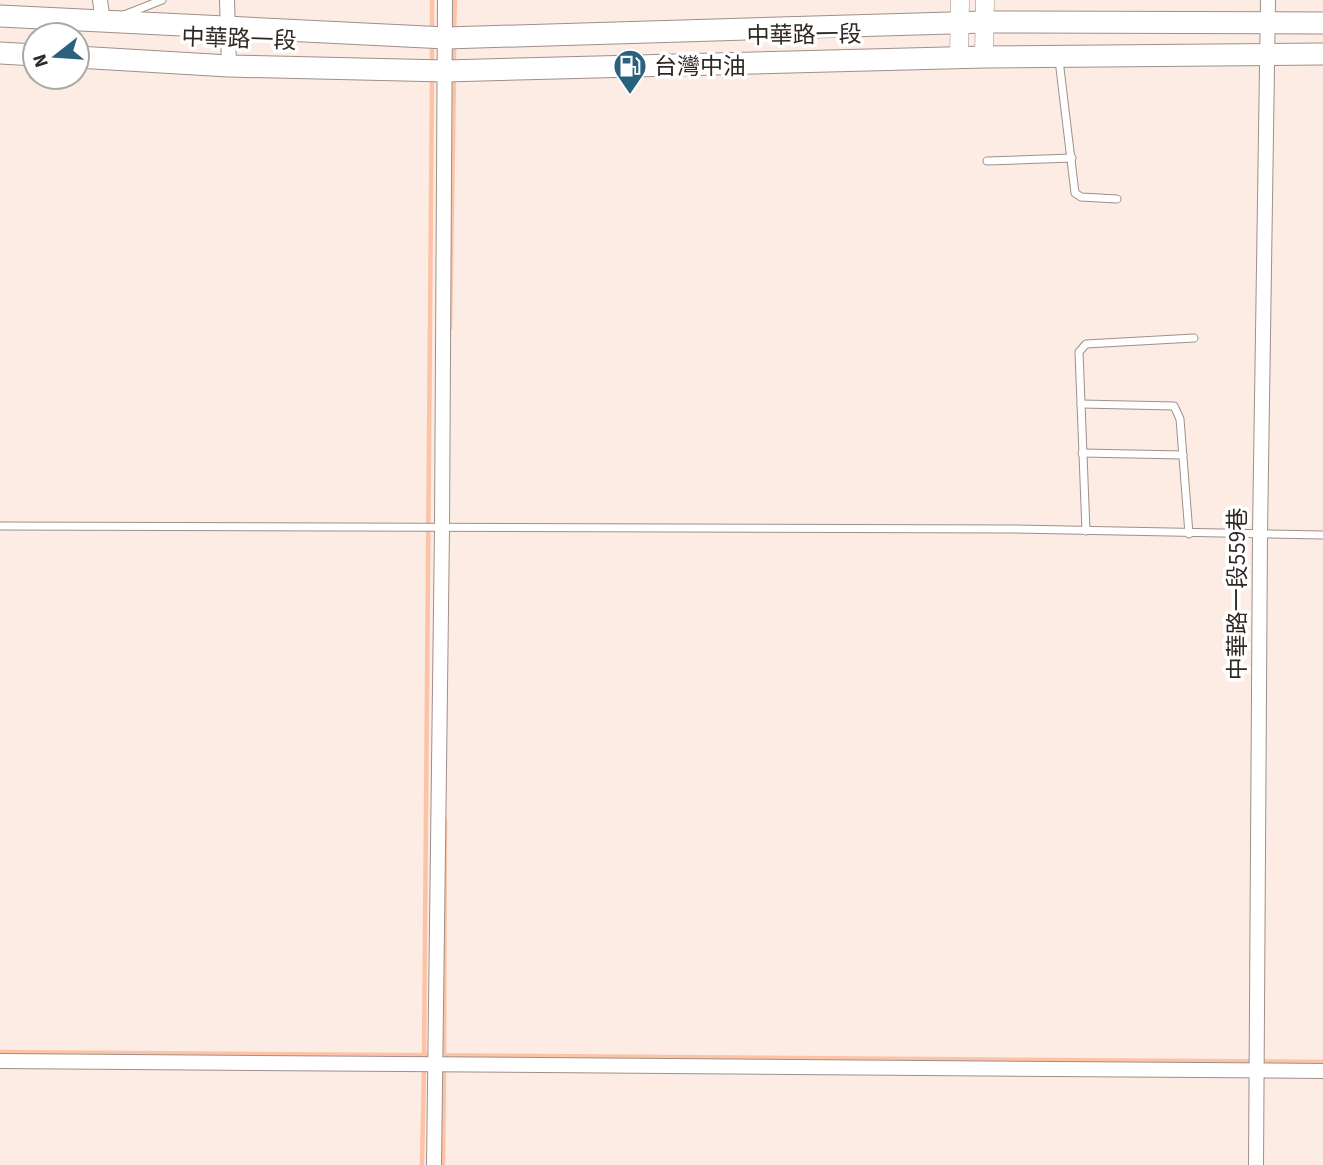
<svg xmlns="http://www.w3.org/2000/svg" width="1323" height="1165" font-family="'Source Sans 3','Noto Sans TC',sans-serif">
  <rect width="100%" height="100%" fill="#fcece4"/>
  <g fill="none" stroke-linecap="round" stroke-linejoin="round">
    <g stroke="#fdc3a7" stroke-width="4.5">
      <path d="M432,31V0"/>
      <path d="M454,31L455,0"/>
      <path d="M432,66V43"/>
      <path d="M454,66V43"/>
      <path d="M450,328L454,78"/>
      <path d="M0,1052L1323,1062"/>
      <path d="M424,1056L432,78"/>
      <path d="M444,1056L445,820"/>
      <path d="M422,1165L424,1068"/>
      <path d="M443,1165L444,1068"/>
    </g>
    <defs>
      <g id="service">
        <path d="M124,15L162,0"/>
        <path d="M1059,60L1075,193L1081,197L1117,199"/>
        <path d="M987,161L1072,158"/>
        <path d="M1081,404L1174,406L1180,419L1189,534"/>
        <path d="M1082,453L1183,455"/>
        <path d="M0,526L1015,529L1323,535"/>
        <path d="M1086,531L1079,352L1086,344L1194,338"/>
      </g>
      <g id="minor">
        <path d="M100,0L103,23"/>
        <path d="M227,0L229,66"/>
        <path d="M0,1061L1323,1071"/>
        <path d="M434,1165L442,529L445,0"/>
        <path d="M1256,1165L1260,534L1268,0"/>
      </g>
      <g id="tertiary">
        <path d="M984,57L985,0"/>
        <path d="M959,58L960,0"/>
      </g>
      <g id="primary">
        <path d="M0,16L446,38L985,22L1323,23"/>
        <path d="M0,53L35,55"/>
        <path d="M77,57L229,66L445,71L984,57L1323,54"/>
      </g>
    </defs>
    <use href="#service" stroke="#9e9089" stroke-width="9"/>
    <use href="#minor" stroke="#9e9089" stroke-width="16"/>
    <use href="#tertiary" stroke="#9e9089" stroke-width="19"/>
    <use href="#primary" stroke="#9e9089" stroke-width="23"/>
    <use href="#service" stroke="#fff" stroke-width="7"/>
    <use href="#minor" stroke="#fff" stroke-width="14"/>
    <use href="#tertiary" stroke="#fff" stroke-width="18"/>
    <use href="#primary" stroke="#fff" stroke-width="21"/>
  </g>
  <defs>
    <symbol id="fuel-pin" viewBox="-11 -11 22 30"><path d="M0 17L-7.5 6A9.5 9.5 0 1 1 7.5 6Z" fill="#2a617c" stroke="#fff"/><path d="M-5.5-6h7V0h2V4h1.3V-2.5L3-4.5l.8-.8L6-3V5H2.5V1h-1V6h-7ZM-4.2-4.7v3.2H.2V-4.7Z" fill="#fff"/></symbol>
  </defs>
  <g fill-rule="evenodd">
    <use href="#fuel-pin" x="611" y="47" width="38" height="52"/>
  </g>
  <g text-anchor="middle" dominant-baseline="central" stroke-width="7" stroke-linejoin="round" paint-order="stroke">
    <g font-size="23" fill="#2e2825" stroke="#fff">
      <text transform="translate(804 35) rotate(-1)">中華路一段</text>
      <text transform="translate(239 39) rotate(2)">中華路一段</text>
      <text transform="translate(1237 594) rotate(-90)">中華路一段559巷</text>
    </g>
    <g font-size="23" fill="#2e2825" stroke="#fff" text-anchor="start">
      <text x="654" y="66">台灣中油</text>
    </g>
  </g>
  <g transform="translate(56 56) rotate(253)"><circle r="33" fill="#ffffff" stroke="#aba9a8" stroke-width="2"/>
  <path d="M0-5L12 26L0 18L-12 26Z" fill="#2a617c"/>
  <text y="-10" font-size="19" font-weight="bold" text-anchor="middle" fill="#2e2825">N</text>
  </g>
</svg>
